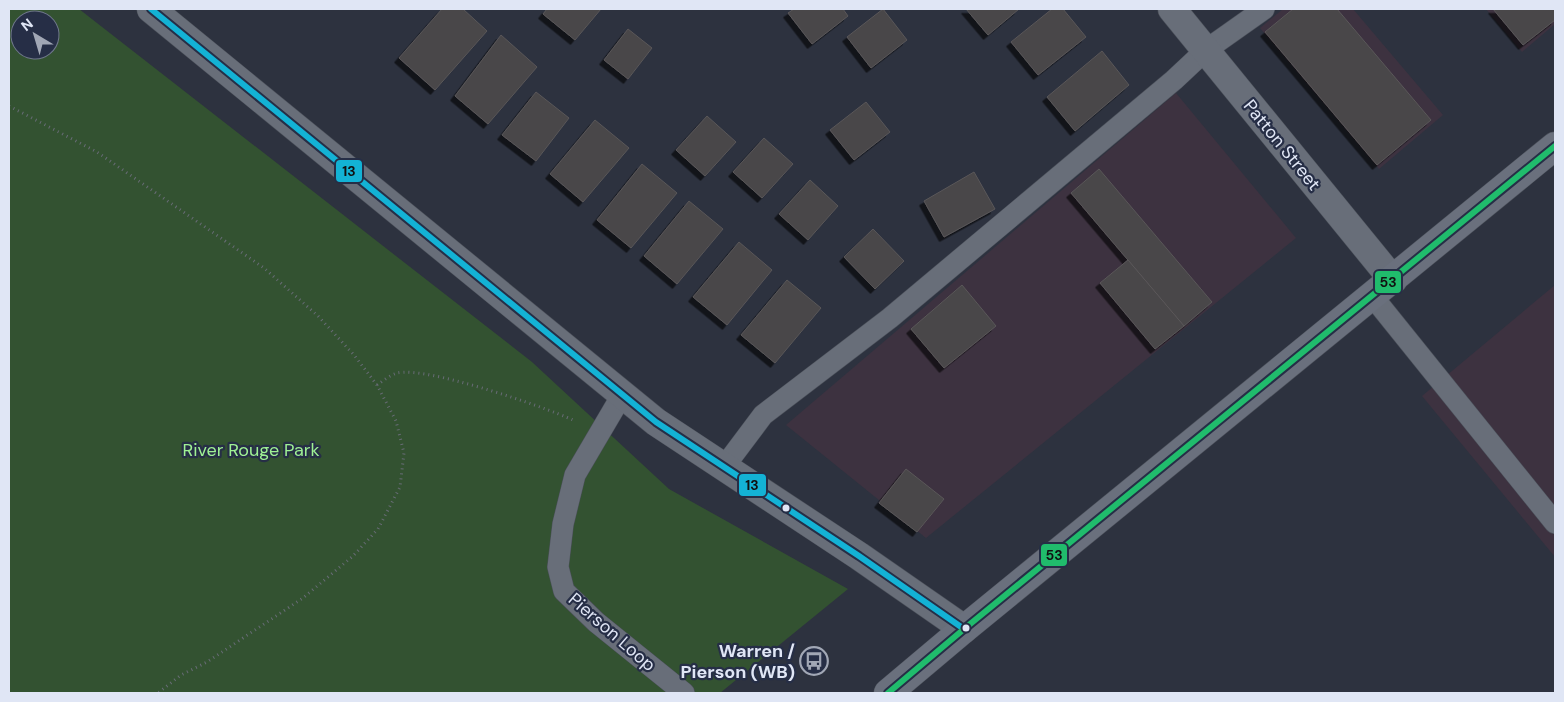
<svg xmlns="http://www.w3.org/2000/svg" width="1564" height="702" font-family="'DM Sans',sans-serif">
  <defs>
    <filter id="shadow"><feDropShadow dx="-4.5" dy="4.5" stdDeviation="0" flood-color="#0009"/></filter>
  </defs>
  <rect width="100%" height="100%" fill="#2d323f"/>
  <g fill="#3d3240">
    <path d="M1283,9H1353L1443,115L1379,169L1260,28Z"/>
    <path d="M1486,9H1555V24L1522,52Z"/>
    <path d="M1176,93L1296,238L926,538L786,425Z"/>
    <path d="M1555,285V557L1422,396Z"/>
  </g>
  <path fill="#335231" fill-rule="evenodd" d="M9,9H79L532,362L669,489L848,589L720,693H9ZM20,20H50V50H20Z"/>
  <g fill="#484648" stroke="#5a5759" filter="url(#shadow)">
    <path d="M442,9H463L487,31L435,90L399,58Z"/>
    <path d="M547,9H601L575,40L543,14Z"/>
    <path d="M794,9H843L848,16L812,44L788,13Z"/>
    <path d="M883,9L907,40L871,68L847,37Z"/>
    <path d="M966,9H1019L988,35Z"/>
    <path d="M1052,9H1063L1086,37L1038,75L1011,42Z"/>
    <path d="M1293,9H1337L1431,120L1377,165L1265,32Z"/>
    <path d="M1493,9H1555V20L1523,45Z"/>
    <path d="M628,29L652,48L628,79L604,60Z"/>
    <path d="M501,35L537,67L488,124L455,96Z"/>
    <path d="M1102,51L1129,85L1075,131L1047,97Z"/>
    <path d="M536,92L569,118L536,161L502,135Z"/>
    <path d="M866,102L890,132L854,160L830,130Z"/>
    <path d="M707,116L736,142L705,176L676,150Z"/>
    <path d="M595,120L629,148L583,202L550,174Z"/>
    <path d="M764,138L793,164L762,198L733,172Z"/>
    <path d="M642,164L677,193L631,248L597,220Z"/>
    <path d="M1099,169L1212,302L1184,326L1071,193Z"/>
    <path d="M974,172L995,209L944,237L924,201Z"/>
    <path d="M810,180L838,206L808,240L779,214Z"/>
    <path d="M689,201L723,229L677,284L644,256Z"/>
    <path d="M873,229L904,261L875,289L844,257Z"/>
    <path d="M739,242L772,270L727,325L693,297Z"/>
    <path d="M1128,260L1184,326L1155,349L1100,283Z"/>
    <path d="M787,280L821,308L775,363L741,335Z"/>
    <path d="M962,285L996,326L944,368L911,329Z"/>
    <path d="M906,469L944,499L917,532L879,503Z"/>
  </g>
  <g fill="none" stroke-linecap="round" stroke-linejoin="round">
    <defs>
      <g id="service">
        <path d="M1373,297L1555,523"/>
        <path d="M622,395L575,475L563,524L558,567L564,591L596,622L684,693"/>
        <path d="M724,467L763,415L890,318L1174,80L1206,50L1264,9"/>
      </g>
      <g id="minor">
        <path d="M151,9L656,422L859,556L964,629"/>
        <path d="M1172,9L1393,280"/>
      </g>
      <path id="secondary" d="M888,693L964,629L1555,146"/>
    </defs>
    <use href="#service" stroke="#4b505a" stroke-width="22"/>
    <use href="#minor" stroke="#4b505a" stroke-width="29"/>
    <use href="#secondary" stroke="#4b505a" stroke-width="29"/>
    <g stroke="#686c76" stroke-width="3" stroke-dasharray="1 4" stroke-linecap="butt">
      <path d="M9,106L97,152L264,268L318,316L354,355L377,385L396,421L404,453L400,487L378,529L353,556L303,598L207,662L181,675L158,693"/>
      <path d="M377,385C383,381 390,375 397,373C426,366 542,406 573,420"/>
    </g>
    <use href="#service" stroke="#686e79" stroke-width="21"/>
    <use href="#minor" stroke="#686e79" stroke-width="28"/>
    <use href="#secondary" stroke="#6a707d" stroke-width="28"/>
    <defs>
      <path id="bus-1" d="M151,9L656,422L859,556L964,629"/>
      <path id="bus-2" d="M888,693L964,629L1555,146"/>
    </defs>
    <use href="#bus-1" stroke="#262e46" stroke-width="10"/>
    <use href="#bus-2" stroke="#262e46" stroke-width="10"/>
    <use href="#bus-1" stroke="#13b2d5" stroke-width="6"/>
    <use href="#bus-2" stroke="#20bc6c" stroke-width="6"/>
  </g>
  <defs>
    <symbol id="bus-ring" viewBox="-11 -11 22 22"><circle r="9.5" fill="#262e46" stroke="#a1a7b5" stroke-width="1.5"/><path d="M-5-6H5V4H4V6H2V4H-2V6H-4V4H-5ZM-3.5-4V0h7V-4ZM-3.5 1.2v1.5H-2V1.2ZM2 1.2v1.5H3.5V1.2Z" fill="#a1a7b5"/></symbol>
  </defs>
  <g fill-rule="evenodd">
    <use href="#bus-ring" x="798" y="645" width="32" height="32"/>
  </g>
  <g fill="#e0e6f5" stroke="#262e46" stroke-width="2">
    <circle cx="786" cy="508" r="4.5"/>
    <circle cx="966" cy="628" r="4.5"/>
  </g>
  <g text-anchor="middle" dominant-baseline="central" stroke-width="4.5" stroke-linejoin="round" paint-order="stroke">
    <g font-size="18" fill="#e0e6f5" stroke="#262e46">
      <text transform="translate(1282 145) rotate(51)">Patton Street</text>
      <text transform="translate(612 632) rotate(41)">Pierson Loop</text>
    </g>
    <g font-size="18" fill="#9ff194" stroke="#262e46">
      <text x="251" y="450">River Rouge Park</text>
    </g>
    <g font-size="18" font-weight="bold" fill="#e0e6f5" stroke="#262e46" text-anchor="end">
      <text x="795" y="651">Warren /<tspan x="795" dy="21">Pierson (WB)</tspan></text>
    </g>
  </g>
  <g stroke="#262e46" stroke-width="2">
    <rect x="335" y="159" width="28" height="24" rx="5" fill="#13b2d5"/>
    <rect x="1374" y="270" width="28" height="24" rx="5" fill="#20bc6c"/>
    <rect x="738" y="473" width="29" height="24" rx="5" fill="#13b2d5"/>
    <rect x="1040" y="543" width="28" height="24" rx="5" fill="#20bc6c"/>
  </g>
  <g font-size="14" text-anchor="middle" font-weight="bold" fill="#111">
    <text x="349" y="176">13</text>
    <text x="1388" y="287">53</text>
    <text x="752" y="490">13</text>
    <text x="1054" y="560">53</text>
  </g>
  <rect width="1564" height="702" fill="none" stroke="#e0e6f5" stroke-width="20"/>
  <g transform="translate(35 35) rotate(322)"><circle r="24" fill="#262e46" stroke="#70788c"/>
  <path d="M0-4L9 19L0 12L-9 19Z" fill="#a1a7b5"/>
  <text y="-8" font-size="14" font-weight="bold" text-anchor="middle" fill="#e0e6f5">N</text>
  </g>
</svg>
